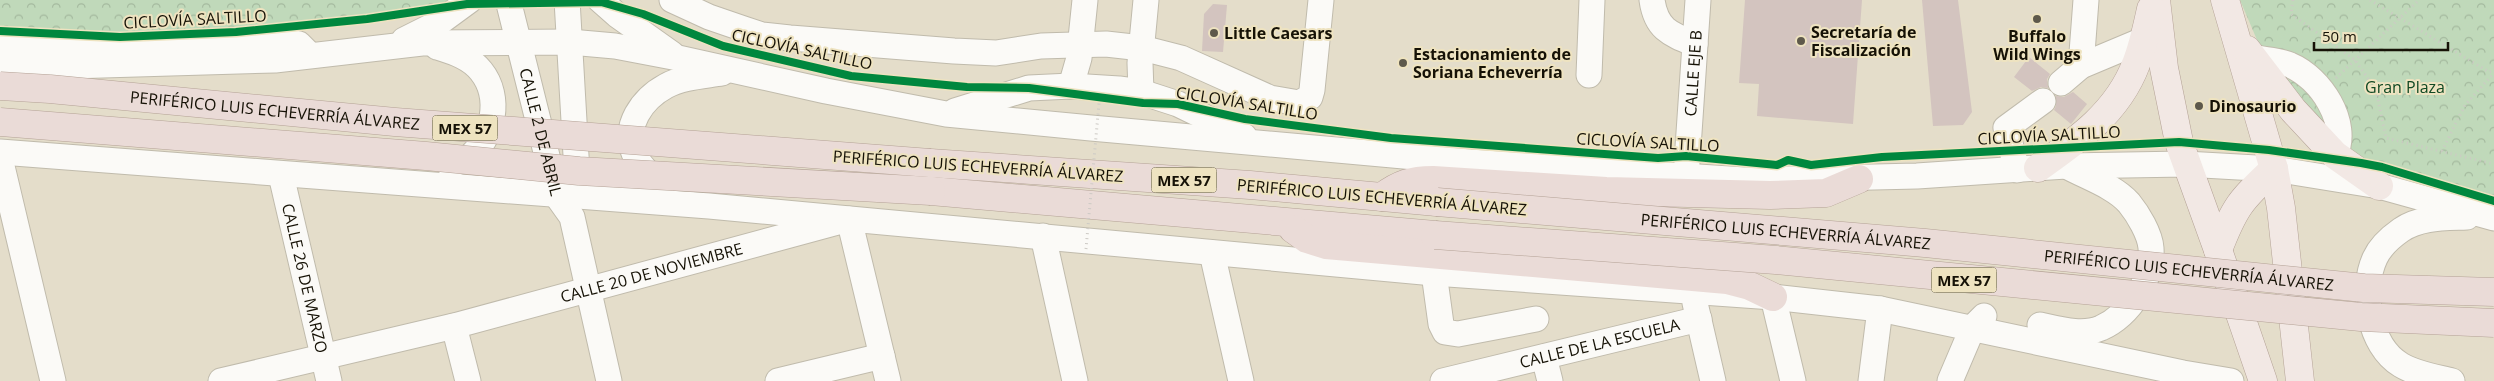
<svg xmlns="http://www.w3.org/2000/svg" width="2494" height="381" font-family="'Open Sans',sans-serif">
  <defs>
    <pattern id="forest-crowns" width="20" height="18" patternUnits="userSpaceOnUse" patternTransform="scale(1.25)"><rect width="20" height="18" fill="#c0d9ba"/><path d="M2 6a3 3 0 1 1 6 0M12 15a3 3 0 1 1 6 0" fill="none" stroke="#a4b99e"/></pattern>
  </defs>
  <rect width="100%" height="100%" fill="#e4ddca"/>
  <g fill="url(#forest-crowns)">
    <path d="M0,0H456C434,13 403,13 378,16C253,35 126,36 0,28Z"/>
    <path d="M2240,0H2494V205L2375,170L2344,153L2260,47Z"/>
  </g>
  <g fill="#d3c4bf">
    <path d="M1745,0H1862L1853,124L1757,116L1759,84L1739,83Z"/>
    <path d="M1922,0H1958L1972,112L1963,125L1933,126Z"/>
    <path d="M1213,4L1227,5L1223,52L1202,51L1204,14Z"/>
    <path d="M2029,57L2050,74L2047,79L2048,88L2041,87L2032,91L2014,77Z"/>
    <path d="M2073,92L2087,104L2071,124L2054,110L2056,106V96L2064,97Z"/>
  </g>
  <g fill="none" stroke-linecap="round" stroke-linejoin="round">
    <defs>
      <g id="minor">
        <path id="s1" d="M508,0L557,196L572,217L609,381"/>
        <path d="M567,0L578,190"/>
        <path d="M600,0L617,15L672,54"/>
        <path d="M672,0L709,17L744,29L762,35L790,38L954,51L996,53L1041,46L1106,44L1142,48L1181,58L1270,98L1299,103L1310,97L1312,90L1321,0"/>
        <path d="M1652,0C1656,29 1670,34 1695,44"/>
        <path d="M404,40L440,22L470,0"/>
        <path d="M0,44L51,47L290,42L299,44L307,52"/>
        <path d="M437,47C453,52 470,57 481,71C502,97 494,138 468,158C463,161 456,163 450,166"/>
        <path d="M2252,57C2264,60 2279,60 2290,65C2321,78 2350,123 2335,155"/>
        <path d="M0,64L69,66L275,60L422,43L570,42L615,46L678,58L826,91L946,114L1091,128L1470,162L1744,180L1917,176L2066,166L2185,164L2274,169L2379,186L2494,218"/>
        <path d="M2081,66L2086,0"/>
        <path d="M1589,75L1592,0"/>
        <path d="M2061,83L2081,66L2143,40"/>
        <path d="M1071,86L1079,58L1085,0"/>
        <path d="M1141,92L1140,63L1146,0"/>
        <path d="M955,111L1029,88L1071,86L1119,89L1141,92L1178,104L1244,136"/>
        <path d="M0,152L709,206L1434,273L1773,297L1880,309L2183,373L2231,381"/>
        <path d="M0,158L53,381"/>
        <path d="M2017,170L2006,128L2043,101"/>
        <path id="s2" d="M281,175L329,381"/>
        <path id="s3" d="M1686,177L1698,0"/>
        <path d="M662,185C652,177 639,166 634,153C623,126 642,99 666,86C682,77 704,76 722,73"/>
        <path d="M1043,236L1075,381"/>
        <path d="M1212,253L1241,381"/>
        <path d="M1434,273L1441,324L1445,332L1458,334L1536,319"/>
        <path d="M1773,297L1793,381"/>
        <path d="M1695,303L1713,381"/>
        <path d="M2040,325C2059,329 2082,336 2101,328C2130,315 2153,279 2151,248C2150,234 2138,214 2129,203C2115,187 2089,178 2070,168"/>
        <path d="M454,326L468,381"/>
        <path d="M1544,357L1550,381"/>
        <path id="s4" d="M221,381L454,326L849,219L888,381"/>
        <path d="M778,381L882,356"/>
        <path id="s5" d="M1443,381L1699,319"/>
        <path d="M1871,381L1880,309"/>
        <path d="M1950,381L1973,327L1984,316"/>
        <path d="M2452,381C2436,377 2416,374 2401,365C2369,346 2360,290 2375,258C2380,247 2391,237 2401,230C2420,217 2444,218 2467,217"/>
      </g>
      <g id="major">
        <path d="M2156,0L2164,68L2179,142L2218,250L2263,381"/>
        <path d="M2225,0L2274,169L2281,208L2300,381"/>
        <path d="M2247,50L2293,110L2335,155L2379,186"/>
        <path d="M2038,168C2078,140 2118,112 2136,64C2143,47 2147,27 2151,9"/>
        <path d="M2218,250C2234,208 2241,199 2274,169"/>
      </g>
      <g id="highway">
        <path d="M930,163L1250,185L1437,202"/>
        <path d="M931,191L1435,235"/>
        <path d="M1382,197C1399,184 1412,180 1433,180L1606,191L1770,195L1826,193L1859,179"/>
        <path d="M1293,229L1307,239L1326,245L1727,280L1750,286L1773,297"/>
      </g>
    </defs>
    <use href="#minor" stroke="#c0bbac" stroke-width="27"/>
    <use href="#major" stroke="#b4a296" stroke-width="29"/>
    <use href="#highway" stroke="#b4a296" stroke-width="29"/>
    <g stroke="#cdcac5" stroke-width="3" stroke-dasharray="1 4" stroke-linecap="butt">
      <path d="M2293,0L2291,14L2355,60L2376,90L2386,138L2494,164"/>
      <path d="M2370,0L2489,72L2494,70"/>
      <path d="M2336,78L2419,0"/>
      <path d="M2442,151L2465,105L2494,73"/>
    </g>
    <use href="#minor" stroke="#fbfaf7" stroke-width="25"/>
    <use href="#major" stroke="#f2e8e4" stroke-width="28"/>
    <use href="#highway" stroke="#eadbd7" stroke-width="28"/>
    <defs>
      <g id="highway-bridge">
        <path id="s6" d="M0,86L50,89L395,122L930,163"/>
        <path d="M0,122L426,156L579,171L931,191"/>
        <path id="s7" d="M1437,202L1925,243L2364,288L2494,292"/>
        <path d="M1435,235L1776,260L2361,317L2494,323"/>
      </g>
    </defs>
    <use href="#highway-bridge" stroke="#b4a296" stroke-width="29" stroke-linecap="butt"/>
    <path stroke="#cdcac5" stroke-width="3" stroke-dasharray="1 4" stroke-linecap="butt" d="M1086,249L1100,92"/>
    <use href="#highway-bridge" stroke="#eadbd7" stroke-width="28"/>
    <defs>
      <path id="cycleway" d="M0,31L120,37L236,32L367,19L467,4L601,2L643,14L723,46L851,76L967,87L1029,88L1143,103L1178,104L1245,119L1391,138L1658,158L1686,156L1777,165L1788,160L1811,165L1882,157L2179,142L2269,150L2361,163L2382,167L2494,201"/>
    </defs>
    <use href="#cycleway" stroke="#eee3c0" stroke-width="11"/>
    <use href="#cycleway" stroke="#00873e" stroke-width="8"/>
  </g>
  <g fill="#5e594b" stroke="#eee3c0" stroke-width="2">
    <circle cx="2037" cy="19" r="5"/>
    <circle cx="1214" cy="33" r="5"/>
    <circle cx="1801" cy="41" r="5"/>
    <circle cx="1403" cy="63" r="5"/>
    <circle cx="2199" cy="106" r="5"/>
  </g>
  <g text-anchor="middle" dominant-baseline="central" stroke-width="4" stroke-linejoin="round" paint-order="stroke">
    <g fill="#eee3c0" stroke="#57513e" stroke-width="1">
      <rect x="432.5" y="115.5" width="65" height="25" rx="4"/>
      <rect x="1151.5" y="167.5" width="65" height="25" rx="4"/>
      <rect x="1931.5" y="267.5" width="65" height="25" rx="4"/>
    </g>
    <g font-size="15" font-weight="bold" fill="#161206">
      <text x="465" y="128">MEX 57</text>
      <text x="1184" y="180">MEX 57</text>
      <text x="1964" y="280">MEX 57</text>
    </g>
    <g font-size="16" fill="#161206" stroke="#eee3c0">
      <text transform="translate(195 19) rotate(-3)">CICLOVÍA SALTILLO</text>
      <text transform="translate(802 49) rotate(12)">CICLOVÍA SALTILLO</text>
      <text stroke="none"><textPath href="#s3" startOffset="104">CALLE EJE B</textPath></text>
      <text transform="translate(1247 103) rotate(9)">CICLOVÍA SALTILLO</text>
      <text stroke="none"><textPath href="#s6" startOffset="276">PERIFÉRICO LUIS ECHEVERRÍA ÁLVAREZ</textPath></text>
      <text stroke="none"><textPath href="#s1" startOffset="136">CALLE 2 DE ABRIL</textPath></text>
      <text transform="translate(2049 135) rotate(-3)">CICLOVÍA SALTILLO</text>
      <text transform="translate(1648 142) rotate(3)">CICLOVÍA SALTILLO</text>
      <text transform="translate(978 166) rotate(4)">PERIFÉRICO LUIS ECHEVERRÍA ÁLVAREZ</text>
      <text transform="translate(1382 197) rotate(5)">PERIFÉRICO LUIS ECHEVERRÍA ÁLVAREZ</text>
      <text stroke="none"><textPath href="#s7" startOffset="350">PERIFÉRICO LUIS ECHEVERRÍA ÁLVAREZ</textPath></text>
      <text stroke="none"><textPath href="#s7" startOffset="755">PERIFÉRICO LUIS ECHEVERRÍA ÁLVAREZ</textPath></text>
      <text stroke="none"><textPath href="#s4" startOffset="444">CALLE 20 DE NOVIEMBRE</textPath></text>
      <text stroke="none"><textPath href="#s2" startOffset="106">CALLE 26 DE MARZO</textPath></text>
      <text stroke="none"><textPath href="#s5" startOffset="161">CALLE DE LA ESCUELA</textPath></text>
    </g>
    <g font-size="16" font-weight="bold" fill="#161206" stroke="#eee3c0" text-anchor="start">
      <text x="1811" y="32">Secretaría de<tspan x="1811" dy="18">Fiscalización</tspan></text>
      <text x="1224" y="33">Little Caesars</text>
      <text x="2037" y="36" text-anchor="middle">Buffalo<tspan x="2037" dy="18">Wild Wings</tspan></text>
      <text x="1413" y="54">Estacionamiento de<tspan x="1413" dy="18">Soriana Echeverría</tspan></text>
      <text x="2209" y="106">Dinosaurio</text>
    </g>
    <g font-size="16" fill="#104923" stroke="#eee3c0">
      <text x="2405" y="87">Gran Plaza</text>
    </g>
  </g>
  <path d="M2314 42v8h134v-8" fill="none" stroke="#161206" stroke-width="2.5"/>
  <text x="2322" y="42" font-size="15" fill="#161206" stroke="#eee3c0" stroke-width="4" paint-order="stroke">50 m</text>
</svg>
